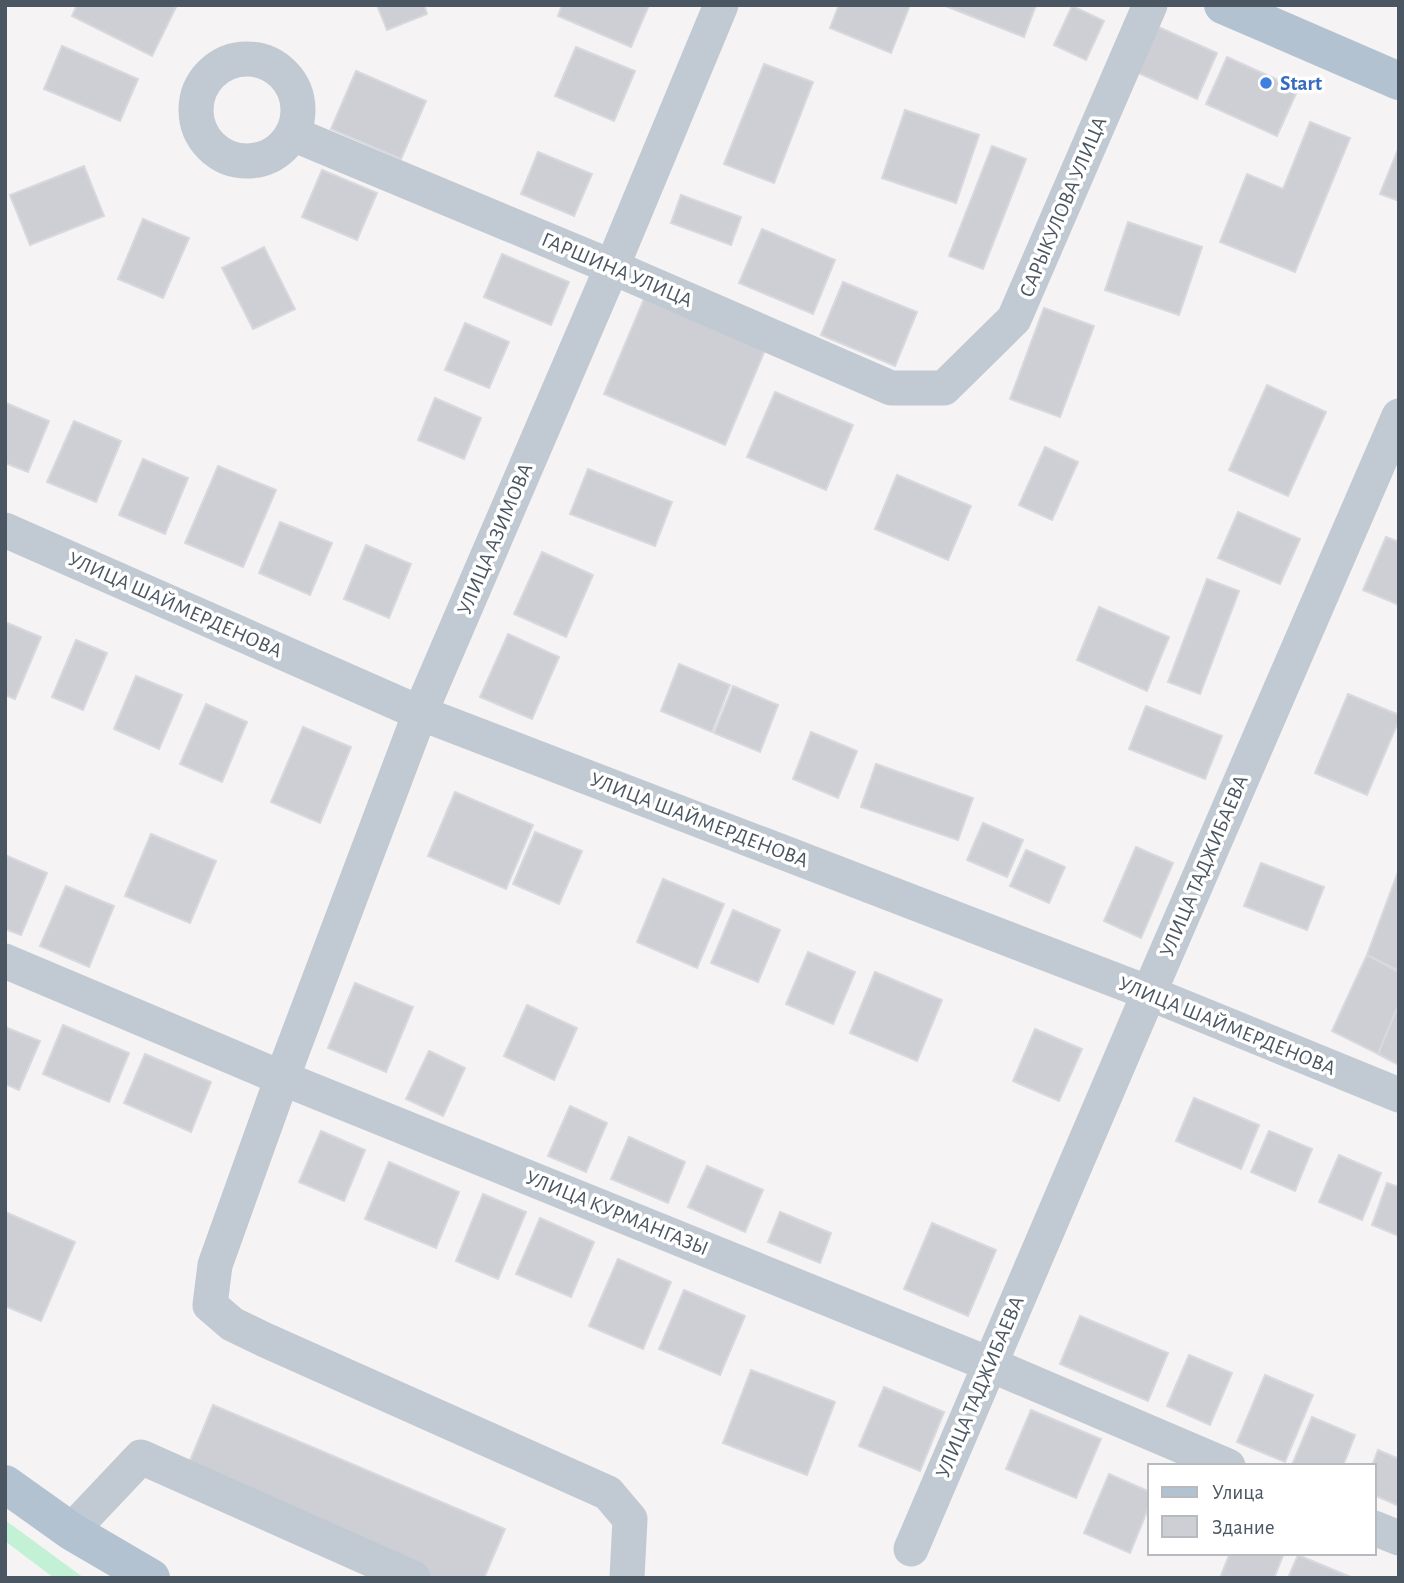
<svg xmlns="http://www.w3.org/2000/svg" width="1404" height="1583" font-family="'Alegreya Sans',sans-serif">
  <rect width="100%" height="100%" fill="#f5f3f3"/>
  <path fill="#c3f1d5" d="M5,1520L84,1578H54L5,1541Z"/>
  <g fill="#cdcfd5" stroke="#d7d9de" stroke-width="2">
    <path d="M77,5H177L152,56L72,16Z"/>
    <path d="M377,5H424L427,14L387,30Z"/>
    <path d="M562,5H649L631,47L558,16Z"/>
    <path d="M839,5H910L891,53L830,28Z"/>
    <path d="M943,5H1036L1024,37Z"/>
    <path d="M1072,6L1104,21L1086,60L1054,45Z"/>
    <path d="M1156,26L1217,53L1197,99L1136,72Z"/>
    <path d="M62,46L138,79L120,121L44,89Z"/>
    <path d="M576,47L635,71L614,121L555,96Z"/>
    <path d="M1227,57L1298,89L1277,136L1206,104Z"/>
    <path d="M764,64L813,82L774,183L724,164Z"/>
    <path d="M356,71L426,101L401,159L331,129Z"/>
    <path d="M905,110L979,135L956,203L882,178Z"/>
    <path d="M1310,122L1350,138L1295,272L1220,242L1247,174L1283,189Z"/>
    <path d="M992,146L1026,159L983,269L949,256Z"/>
    <path d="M1399,147V201L1380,194Z"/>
    <path d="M538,152L592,174L574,216L521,194Z"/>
    <path d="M84,166L104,216L30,245L10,195Z"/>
    <path d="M322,170L377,193L357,240L302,217Z"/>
    <path d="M681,195L741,217L731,245L671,223Z"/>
    <path d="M143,219L189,238L163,298L118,279Z"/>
    <path d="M1128,222L1202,247L1179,315L1105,290Z"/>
    <path d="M762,229L835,260L813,314L739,283Z"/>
    <path d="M264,247L295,309L253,329L222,268Z"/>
    <path d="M502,254L569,282L551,325L484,297Z"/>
    <path d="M843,282L917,312L895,366L821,335Z"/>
    <path d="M644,299L765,350L725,445L604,394Z"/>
    <path d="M1044,308L1094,326L1060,417L1010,399Z"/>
    <path d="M465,323L509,342L489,388L445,370Z"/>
    <path d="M1267,385L1326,412L1288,496L1229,470Z"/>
    <path d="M775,392L853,425L826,490L747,457Z"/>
    <path d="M435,398L481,418L464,459L418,440Z"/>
    <path d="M6,403L49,421L28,472L5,463Z"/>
    <path d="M74,421L121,441L96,502L47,482Z"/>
    <path d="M1045,447L1078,462L1052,520L1019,505Z"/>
    <path d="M143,459L188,478L165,534L119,515Z"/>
    <path d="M218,466L276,490L243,567L185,543Z"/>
    <path d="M588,469L672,502L655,546L570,514Z"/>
    <path d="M897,475L971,506L948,560L875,529Z"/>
    <path d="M1238,512L1300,539L1280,584L1218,558Z"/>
    <path d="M280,522L332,543L310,595L259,573Z"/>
    <path d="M1386,537L1399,542V605L1363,590Z"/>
    <path d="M366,545L411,564L389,618L344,599Z"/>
    <path d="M542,552L593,575L566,637L514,614Z"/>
    <path d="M1207,579L1239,591L1200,694L1168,682Z"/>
    <path d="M1099,607L1169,637L1147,691L1077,660Z"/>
    <path d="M5,622L41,637L15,699L5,695Z"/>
    <path d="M508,634L559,657L532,719L480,697Z"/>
    <path d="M76,640L107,653L83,710L52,697Z"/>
    <path d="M679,664L730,685L712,732L661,711Z"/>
    <path d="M136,676L182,695L159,749L114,729Z"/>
    <path d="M733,686L778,705L760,752L714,733Z"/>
    <path d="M1348,694L1399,715V720L1367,795L1315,773Z"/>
    <path d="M206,704L247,722L222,782L180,764Z"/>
    <path d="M1146,706L1222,736L1205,779L1129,749Z"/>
    <path d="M303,727L351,747L320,823L271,802Z"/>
    <path d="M811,732L857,751L838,798L793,779Z"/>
    <path d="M876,764L973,798L958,840L861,807Z"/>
    <path d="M455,792L533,825L506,889L428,856Z"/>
    <path d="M983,823L1023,840L1007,877L967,860Z"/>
    <path d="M535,832L582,851L559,904L513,884Z"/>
    <path d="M151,834L216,861L190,923L125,896Z"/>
    <path d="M1136,847L1173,863L1141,938L1104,921Z"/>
    <path d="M1026,850L1065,867L1049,903L1010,886Z"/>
    <path d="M5,855L47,873L21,935L5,929Z"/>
    <path d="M1261,863L1324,887L1307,930L1244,906Z"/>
    <path d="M1398,872L1399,873V971L1367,955Z"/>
    <path d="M663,879L724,904L697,968L637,942Z"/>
    <path d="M66,886L114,906L89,967L40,946Z"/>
    <path d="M733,910L780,930L758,982L711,963Z"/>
    <path d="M808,952L855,972L833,1024L786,1004Z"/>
    <path d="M1367,955L1399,972V1004L1378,1054L1332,1031Z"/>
    <path d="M875,972L942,1000L917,1061L850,1033Z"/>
    <path d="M355,983L413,1007L386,1072L328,1048Z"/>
    <path d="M1399,1004V1065L1378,1054Z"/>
    <path d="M527,1005L577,1028L554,1080L504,1056Z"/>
    <path d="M63,1025L129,1053L109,1102L43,1074Z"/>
    <path d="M5,1027L40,1041L19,1090L5,1084Z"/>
    <path d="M1035,1029L1082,1049L1059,1101L1013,1081Z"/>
    <path d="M429,1051L465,1068L443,1116L406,1099Z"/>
    <path d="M145,1054L211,1082L191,1132L124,1103Z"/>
    <path d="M1194,1098L1259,1125L1241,1169L1176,1141Z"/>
    <path d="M570,1106L607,1123L586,1172L548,1156Z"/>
    <path d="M321,1131L365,1150L344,1201L299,1182Z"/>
    <path d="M1269,1131L1312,1149L1295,1191L1251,1172Z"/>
    <path d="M629,1137L685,1162L668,1203L611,1179Z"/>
    <path d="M1339,1155L1381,1173L1362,1220L1319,1202Z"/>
    <path d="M389,1162L459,1192L436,1248L365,1219Z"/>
    <path d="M707,1166L763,1190L745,1232L688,1207Z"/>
    <path d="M1387,1183L1399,1187V1236L1372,1225Z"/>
    <path d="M483,1194L526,1212L498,1279L456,1261Z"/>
    <path d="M5,1212L75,1242L41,1321L5,1306Z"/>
    <path d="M780,1212L831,1233L820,1263L768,1242Z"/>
    <path d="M540,1218L594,1242L571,1297L516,1274Z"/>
    <path d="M932,1223L996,1250L968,1316L904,1289Z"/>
    <path d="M618,1259L671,1282L643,1349L589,1326Z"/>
    <path d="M684,1290L745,1316L720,1375L659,1349Z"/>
    <path d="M1080,1316L1168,1353L1148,1401L1060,1364Z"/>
    <path d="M1189,1355L1232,1373L1210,1425L1167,1406Z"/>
    <path d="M751,1370L835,1402L807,1475L723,1443Z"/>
    <path d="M1265,1375L1313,1395L1285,1462L1237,1442Z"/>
    <path d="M884,1387L944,1412L920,1471L859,1446Z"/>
    <path d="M213,1405L505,1529L484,1578H433L185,1473Z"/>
    <path d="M1031,1410L1101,1439L1076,1498L1006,1469Z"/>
    <path d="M1312,1417L1355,1435L1343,1466L1292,1465Z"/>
    <path d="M1378,1450L1399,1459V1506L1374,1495V1466H1372Z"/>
    <path d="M1109,1474L1150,1492V1504L1130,1553L1084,1533Z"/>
    <path d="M1230,1553H1284L1274,1578H1220Z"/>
    <path d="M1298,1555L1353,1578H1288Z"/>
  </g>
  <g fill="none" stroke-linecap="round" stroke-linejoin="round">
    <g stroke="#c1cad2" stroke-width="35">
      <circle cx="247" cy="110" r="51"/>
      <path d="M293,134L612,267L891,388H944L1014,319L1150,5"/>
      <path d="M5,530L420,713L1149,993L1399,1095"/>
      <path d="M5,961L282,1078L989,1364L1228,1466"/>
      <path d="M1374,1528L1399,1538"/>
      <path d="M71,1531L141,1457L413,1578"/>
      <path d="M911,1549L1149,993L1399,416"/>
      <path d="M627,1578L630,1519L608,1493L265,1340L232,1324L210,1305L215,1265L282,1078L420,713L612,267L721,5"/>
    </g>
    <g stroke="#b3c2d1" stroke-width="38">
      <path d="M1223,5L1399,81"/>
      <path d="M5,1484L71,1531L151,1578"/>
    </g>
  </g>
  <circle fill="#3f7fe0" stroke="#fff" stroke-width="2.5" cx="1266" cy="83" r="7"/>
  <g text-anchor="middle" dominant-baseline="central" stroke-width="7" stroke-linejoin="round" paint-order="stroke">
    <g font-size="21" font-weight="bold" fill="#366cbe" stroke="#fff" text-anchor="start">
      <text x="1280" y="83">Start</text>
    </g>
    <g font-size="21" fill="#4a5661" stroke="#fff">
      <text transform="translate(1063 207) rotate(-67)">САРЫКУЛОВА УЛИЦА</text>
      <text transform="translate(617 270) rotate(23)">ГАРШИНА УЛИЦА</text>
      <text transform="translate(495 539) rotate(-67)">УЛИЦА АЗИМОВА</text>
      <text transform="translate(175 605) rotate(24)">УЛИЦА ШАЙМЕРДЕНОВА</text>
      <text transform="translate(699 820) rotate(21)">УЛИЦА ШАЙМЕРДЕНОВА</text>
      <text transform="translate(1204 866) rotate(-67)">УЛИЦА ТАДЖИБАЕВА</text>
      <text transform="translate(1227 1026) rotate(22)">УЛИЦА ШАЙМЕРДЕНОВА</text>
      <text transform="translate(617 1213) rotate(22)">УЛИЦА КУРМАНГАЗЫ</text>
      <text transform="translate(980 1387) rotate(-67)">УЛИЦА ТАДЖИБАЕВА</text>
    </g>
  </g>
  <rect width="1404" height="1583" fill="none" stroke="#4a5661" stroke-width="14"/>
  <rect x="1148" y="1464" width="228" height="91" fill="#ffffff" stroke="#b7bbc0" stroke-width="2"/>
  <rect x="1162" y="1487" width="35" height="10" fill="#b3c2d1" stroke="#b7bbc0" stroke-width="2"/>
  <text x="1212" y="1499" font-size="21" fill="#4a5661">Улица</text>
  <rect x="1162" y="1516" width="35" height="21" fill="#cdcfd5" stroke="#b7bbc0" stroke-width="2"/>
  <text x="1212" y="1534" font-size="21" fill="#4a5661">Здание</text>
</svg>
